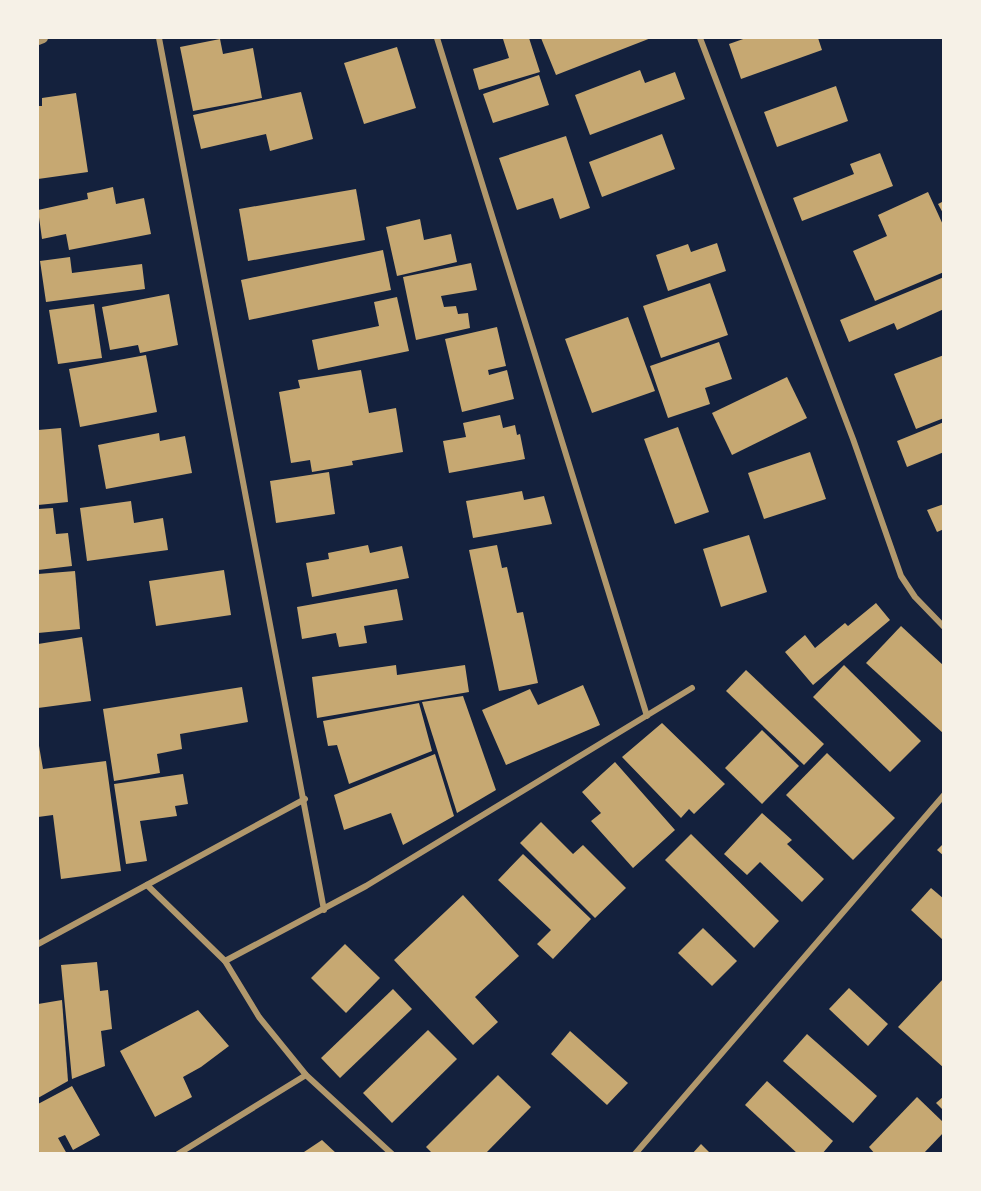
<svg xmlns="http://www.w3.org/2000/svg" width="981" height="1191" font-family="'Golos Text',sans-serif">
  <rect width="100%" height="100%" fill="#14213d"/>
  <g fill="#c6a872">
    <path d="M529,38L540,72L479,90L473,69L509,58L503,39Z"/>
    <path d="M541,38H651L556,75Z"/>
    <path d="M746,38H818L822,50L741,79L729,44Z"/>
    <path d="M220,39L223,54L253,48L262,98L193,111L180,47Z"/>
    <path d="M397,47L416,108L364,124L344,63Z"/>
    <path d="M640,70L645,83L675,72L685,99L590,135L575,95Z"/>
    <path d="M539,75L549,105L493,123L483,94Z"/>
    <path d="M836,86L848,121L777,147L764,112Z"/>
    <path d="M301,92L313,139L270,151L266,134L201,149L193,115Z"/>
    <path d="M76,93L88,172L38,179V106H42V98Z"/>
    <path d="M662,134L675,169L602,197L589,162Z"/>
    <path d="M566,136L590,208L560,219L553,198L517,210L499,158Z"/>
    <path d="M880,153L893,186L802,221L793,198L854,174L850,164Z"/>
    <path d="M113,187L116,204L144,198L151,234L69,250L66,234L42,239L38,210L88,199L87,193Z"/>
    <path d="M356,189L365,240L248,261L239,209Z"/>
    <path d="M928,192L944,227V272L875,301L853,251L887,236L878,215Z"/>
    <path d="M944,201V215L938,204Z"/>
    <path d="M420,219L424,240L451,234L457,262L397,276L386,227Z"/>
    <path d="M717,243L726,271L668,291L656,255L688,244L691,252Z"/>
    <path d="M383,250L391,290L249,320L241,280Z"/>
    <path d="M70,257L72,273L142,264L145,289L46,302L40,261Z"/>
    <path d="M471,263L477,290L441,296L444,307L456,306L458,314L468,313L470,328L416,340L403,277Z"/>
    <path d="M944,277V309L897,330L894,323L849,342L840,320Z"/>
    <path d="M710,283L728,335L661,358L643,306Z"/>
    <path d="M169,294L178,345L140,353L138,345L110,350L102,307Z"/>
    <path d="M397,297L409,351L318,370L312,340L379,326L374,302Z"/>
    <path d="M94,304L102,358L58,364L49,310Z"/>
    <path d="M628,317L655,391L592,413L565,339Z"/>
    <path d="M497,327L506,366L488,370L489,375L507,370L514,399L462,412L445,339Z"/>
    <path d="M719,342L732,379L705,388L710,404L668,418L650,366Z"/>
    <path d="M146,355L157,412L80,427L69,369Z"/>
    <path d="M944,355V418L916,429L894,374Z"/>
    <path d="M361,370L369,413L396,408L403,452L352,461L353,465L312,472L310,460L291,463L279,392L300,388L298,380Z"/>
    <path d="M787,377L807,418L732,455L712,413Z"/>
    <path d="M500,415L503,428L515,425L517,435L520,434L525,459L449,473L443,441L466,437L463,423Z"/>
    <path d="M944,422V452L907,467L897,441Z"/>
    <path d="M678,427L709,512L675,524L644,439Z"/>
    <path d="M61,428L68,502L38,505V430Z"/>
    <path d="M159,433L160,441L185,436L192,473L106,489L98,445Z"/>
    <path d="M810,452L826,499L764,519L748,473Z"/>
    <path d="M329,472L335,514L276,523L270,481Z"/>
    <path d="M522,491L524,500L544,496L552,524L473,538L466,501Z"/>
    <path d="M131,501L134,523L163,518L168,550L87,561L80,508Z"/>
    <path d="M944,504V529L937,532L927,510Z"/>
    <path d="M53,508L56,534L68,533L72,566L38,570V509Z"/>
    <path d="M749,535L767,592L721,607L703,549Z"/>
    <path d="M368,545L370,553L402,546L409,578L312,597L306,563L329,559L328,553Z"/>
    <path d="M497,545L502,568L507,567L517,613L523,612L538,683L499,691L469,550Z"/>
    <path d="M224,570L231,615L156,626L149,581Z"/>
    <path d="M75,571L80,629L38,633V574Z"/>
    <path d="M397,589L403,620L364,626L367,643L339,647L336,633L302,639L297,607Z"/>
    <path d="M876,603L890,620L813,685L785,652L805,635L815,648L845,623L848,626Z"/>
    <path d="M901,626L944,666V734L866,663Z"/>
    <path d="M82,637L91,701L38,708V644Z"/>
    <path d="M396,665L397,675L465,665L469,692L317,718L312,677Z"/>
    <path d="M844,665L921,741L890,772L813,697Z"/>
    <path d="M746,670L824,744L804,765L726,691Z"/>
    <path d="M583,685L600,725L506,765L482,710L530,689L538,705Z"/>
    <path d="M242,687L248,722L180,734L182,749L157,754L160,773L114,781L103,709Z"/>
    <path d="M463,696L496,790L457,813L422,702Z"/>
    <path d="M419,703L432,751L349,784L337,745L328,746L323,721Z"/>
    <path d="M662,723L725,784L694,814L689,809L681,818L622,757Z"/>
    <path d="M762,730L799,766L762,804L725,768Z"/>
    <path d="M38,740L43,769L106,761L121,871L61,879L53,815L38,817Z"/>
    <path d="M827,753L895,818L853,860L786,795Z"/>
    <path d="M435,754L454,816L403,845L391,813L344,830L334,795Z"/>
    <path d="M615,762L675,830L633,868L591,821L601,813L582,792Z"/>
    <path d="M183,774L188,804L175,806L177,816L140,821L147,861L126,864L114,784Z"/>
    <path d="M762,813L792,840L787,844L824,879L802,902L760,862L747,875L724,854Z"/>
    <path d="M541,822L573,854L583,845L626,888L595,918L520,843Z"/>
    <path d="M691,834L779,921L754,948L665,860Z"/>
    <path d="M944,843V856L937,850Z"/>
    <path d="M523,854L591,919L553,959L537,944L551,930L498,880Z"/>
    <path d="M931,888L944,899V941L911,910Z"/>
    <path d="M463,895L519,956L475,997L498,1022L473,1045L394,960Z"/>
    <path d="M703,928L737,961L712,986L678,953Z"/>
    <path d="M345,944L380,978L346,1013L311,978Z"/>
    <path d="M97,962L100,991L108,990L112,1029L101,1031L105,1066L72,1079L61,965Z"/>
    <path d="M944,978V1068L898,1027Z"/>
    <path d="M849,988L888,1024L868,1046L829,1009Z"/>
    <path d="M393,989L412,1009L340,1078L321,1058Z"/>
    <path d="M62,1000L68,1081L38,1098V1004Z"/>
    <path d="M198,1010L229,1046L201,1067L183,1077L192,1097L155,1117L120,1051Z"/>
    <path d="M428,1030L457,1059L392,1123L363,1093Z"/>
    <path d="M570,1031L628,1083L607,1105L551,1054Z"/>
    <path d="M807,1034L877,1096L853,1123L783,1061Z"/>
    <path d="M498,1075L531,1107L485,1154H433L426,1147Z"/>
    <path d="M767,1081L833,1141L822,1154H798L745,1105Z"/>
    <path d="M72,1086L100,1135L73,1150L65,1135L58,1138L67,1154H40L38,1149V1104Z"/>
    <path d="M944,1096V1111L936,1103Z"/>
    <path d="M917,1097L944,1123V1132L923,1154H875L869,1147Z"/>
    <path d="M322,1140L337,1154H301Z"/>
    <path d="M701,1144L711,1154H692Z"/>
  </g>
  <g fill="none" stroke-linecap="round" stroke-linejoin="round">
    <g stroke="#b1986c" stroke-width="6">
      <path d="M159,38L324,910"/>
      <path d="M437,38L647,716"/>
      <path d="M700,38L853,439L901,576L915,597L944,627"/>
      <path d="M147,885L225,961L259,1017L306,1075L392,1154"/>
      <path d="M38,944L305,799"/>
      <path d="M225,961L366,886L692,688"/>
      <path d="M178,1154L306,1075"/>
      <path d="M635,1154L944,795"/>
    </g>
    <path stroke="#b1986c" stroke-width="10" d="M38,40L43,38"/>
  </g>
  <rect width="981" height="1191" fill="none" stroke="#f6f1e7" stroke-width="78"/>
</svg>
